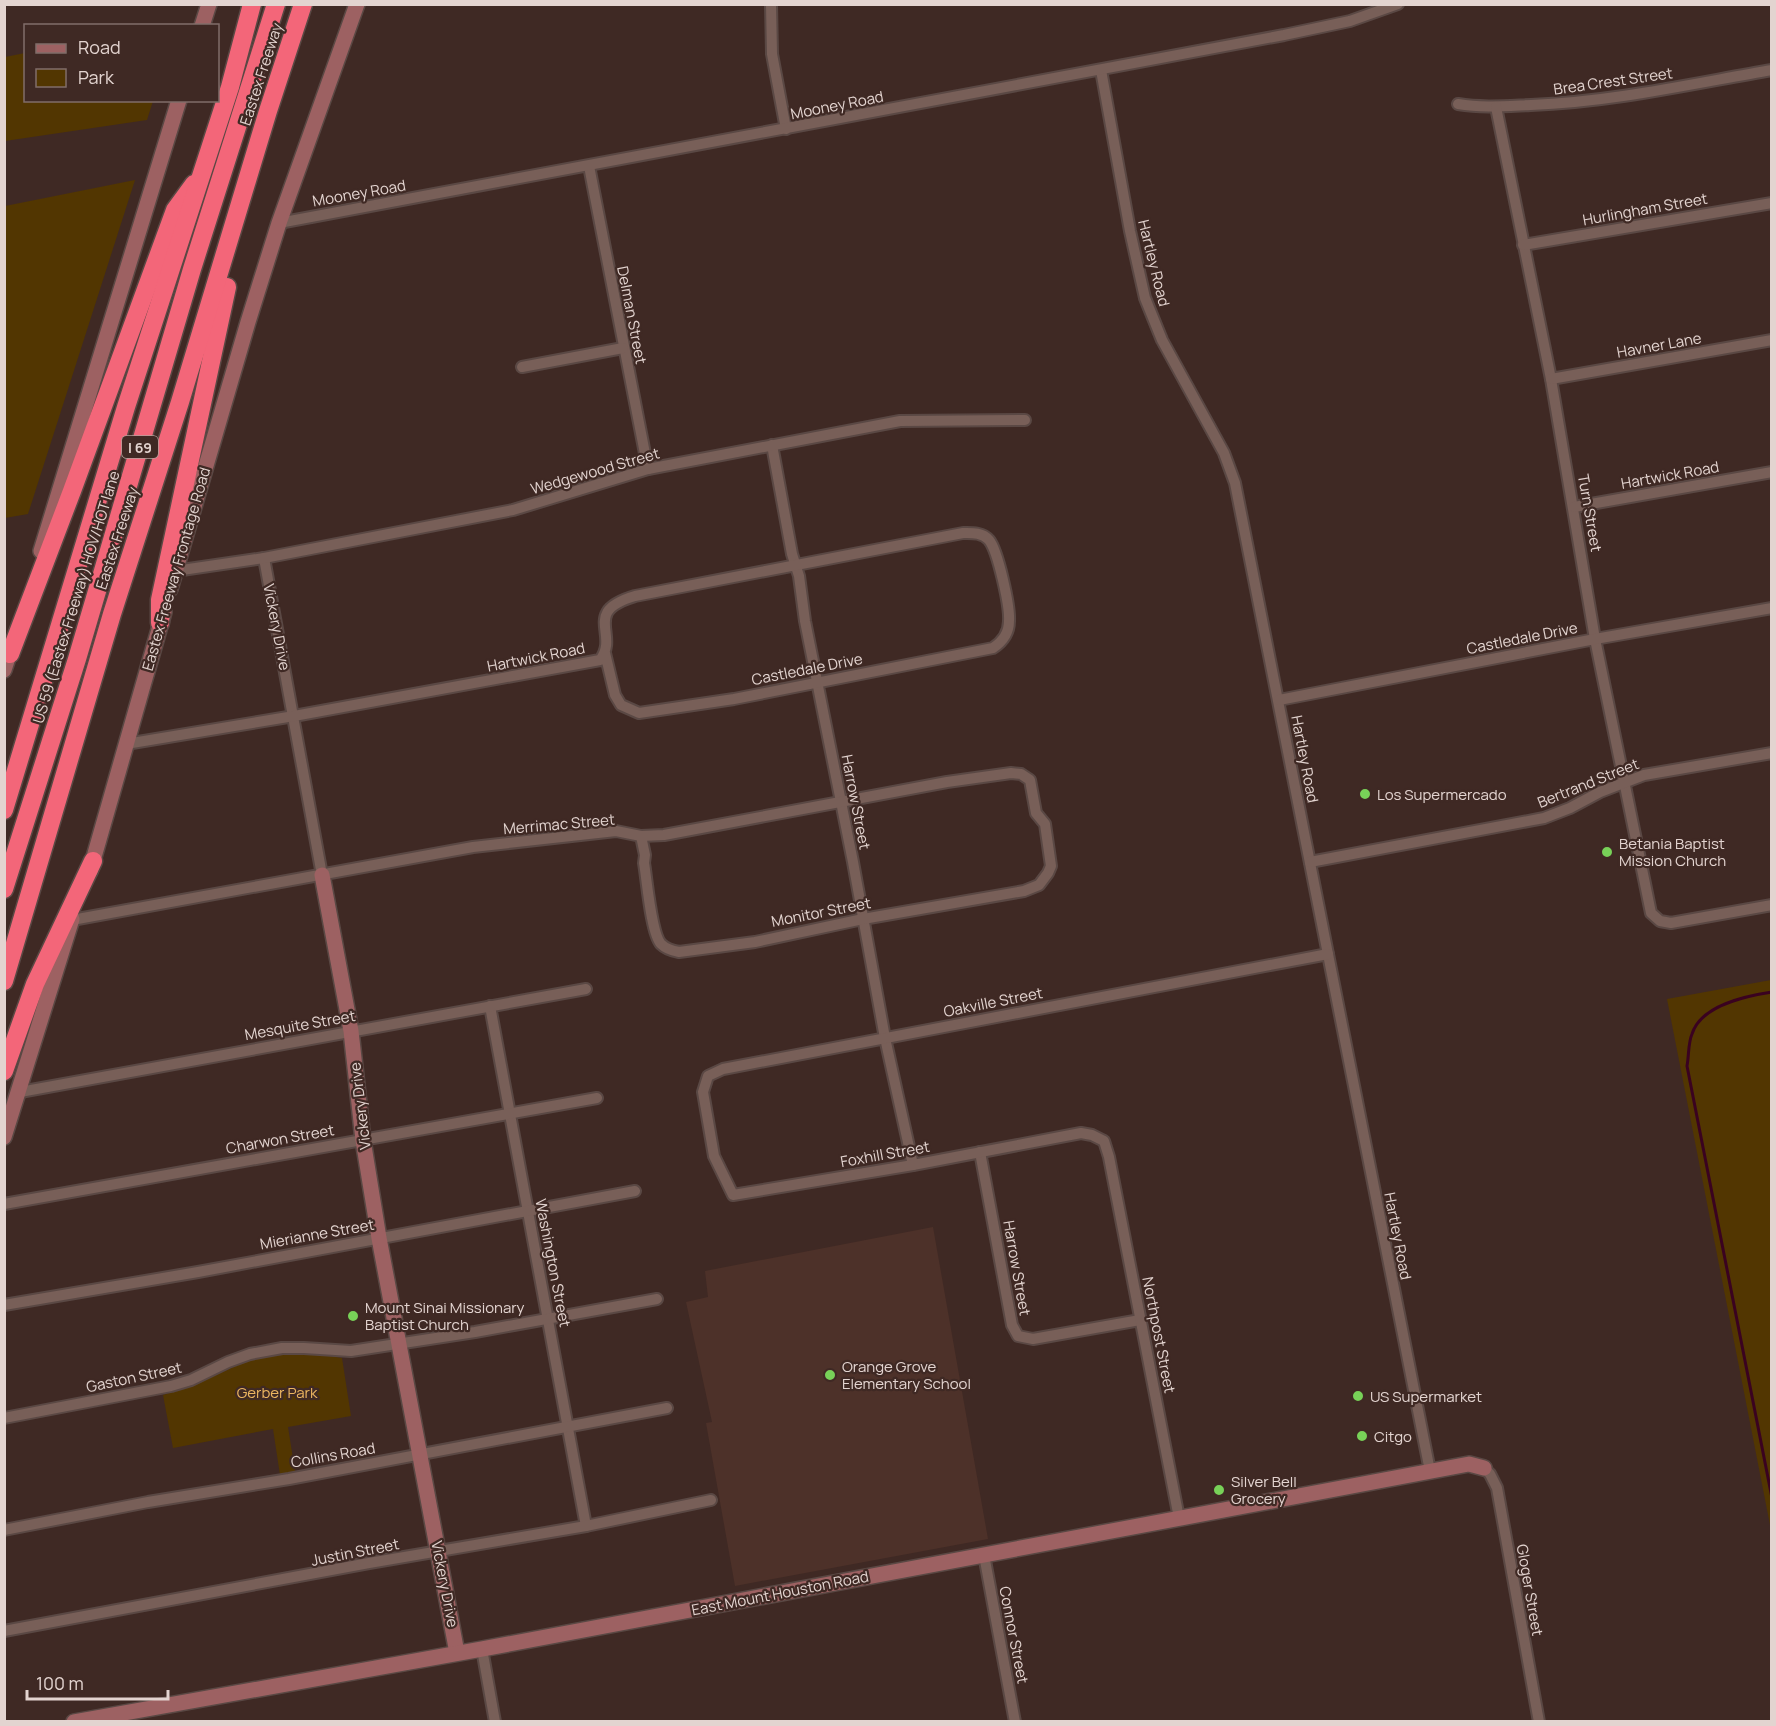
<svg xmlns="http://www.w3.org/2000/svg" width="1776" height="1726" font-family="Manrope,sans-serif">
  <rect width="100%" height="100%" fill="#3f2924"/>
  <path fill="#4d3129" d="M933,1227L988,1539L735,1586L706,1423L712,1422L686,1302L708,1297L705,1271Z"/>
  <g fill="#523601">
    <path d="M25,53L26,100L153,101L147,120L5,141V57Z"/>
    <path d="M135,180L28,514L5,518V206Z"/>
    <path d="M1771,980H1772L1771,1530L1667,999Z"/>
    <path d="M305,1352L342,1358L351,1416L288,1427L295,1471L280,1475L273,1429L173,1448L163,1395L190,1387L249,1360L283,1354Z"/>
  </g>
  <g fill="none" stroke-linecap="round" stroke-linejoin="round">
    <path stroke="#3a0220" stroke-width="3" d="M1772,992C1746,996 1701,1005 1692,1034C1688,1043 1689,1056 1687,1066L1772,1498"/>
    <defs>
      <g id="street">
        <path d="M771,4L772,54L786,129"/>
        <path d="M1101,70L1130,231L1145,298L1162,340L1224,453L1235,483L1430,1471"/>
        <path d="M1458,104C1482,108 1506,106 1531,105C1612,102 1691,84 1772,70"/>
        <path d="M1496,107L1551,379L1595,639L1651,913L1660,921L1671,923L1772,905"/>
        <path d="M589,166L648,469"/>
        <path d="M279,223L1284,35L1350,21L1398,4"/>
        <path d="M1523,245L1772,203"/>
        <path d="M522,367L623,348"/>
        <path d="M1551,379L1772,340"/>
        <path d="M772,445L792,554L799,576L805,621L853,862L885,1038L913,1165"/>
        <path d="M1574,507L1772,472"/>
        <path d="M264,558L322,875"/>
        <path d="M175,571L264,558L513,510L648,469L900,421L1025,420"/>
        <path d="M1279,700L1595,639L1772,608"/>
        <path d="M126,744L294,716L600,660C620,634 581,612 635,596L963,533C971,533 982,532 989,540C998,551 1010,606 1009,621C1009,633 1002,642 993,648L734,699L639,713L621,705L615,695L605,653"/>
        <path d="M1310,862L1544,818L1570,808L1600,792L1644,775L1772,753"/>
        <path d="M72,920L473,847L616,831L641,836L664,835L947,782L1011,773L1021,774L1030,780L1036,813L1045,824L1051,866L1048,873L1039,885L1024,891L863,919L755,942L679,952C673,951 666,949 661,944C651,933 647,880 644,863L645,855L641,836"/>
        <path d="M490,1006L586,1526"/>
        <path d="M20,1092L586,989"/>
        <path d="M980,1152L1012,1325L1018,1336L1033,1339L1140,1320"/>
        <path d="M4,1204L597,1098"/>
        <path d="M4,1305L198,1272L635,1191"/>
        <path d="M4,1418L171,1386L191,1380L228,1362L250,1354L282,1348H304L351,1351L475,1332L657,1299"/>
        <path d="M1484,1468L1490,1474L1497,1488L1539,1722"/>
        <path d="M1179,1518L1109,1157L1104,1141L1092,1135L1081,1133L913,1165L733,1195L714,1156L703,1092L708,1076L723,1069L1328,954"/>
        <path d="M4,1530L148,1502L289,1479L667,1408"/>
        <path d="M984,1555L1015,1722"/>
        <path d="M4,1631L369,1563L586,1526L711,1500"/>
        <path d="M482,1649L495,1722"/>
      </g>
      <g id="secondary">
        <path d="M202,26L209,4"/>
        <path d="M41,551L179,100"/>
        <path d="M170,589L248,322L279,223L357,4"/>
        <path d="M4,670L13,643"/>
        <path d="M90,871L164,612"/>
        <path d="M322,875L351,1031L363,1140L379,1238L457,1653"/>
        <path d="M4,1137L72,919"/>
        <path d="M74,1722L482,1649L1469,1464L1484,1468"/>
      </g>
      <g id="highway">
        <path d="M160,623V600L227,287"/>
        <path d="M10,654L72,491L175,210L194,184"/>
        <path d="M4,810L126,407L230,87L252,4"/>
        <path d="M4,889L77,659L192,269L276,4"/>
        <path d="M4,981L112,614L180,402L268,111L303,4"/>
        <path d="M4,1071L35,984L93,861"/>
      </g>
    </defs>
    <use href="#street" stroke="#5a4844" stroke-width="14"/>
    <use href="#secondary" stroke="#5a4844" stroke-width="18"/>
    <use href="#highway" stroke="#5a4844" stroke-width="21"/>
    <use href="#street" stroke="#785f58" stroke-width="10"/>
    <use href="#secondary" stroke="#9d6162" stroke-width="15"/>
    <use href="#highway" stroke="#f36679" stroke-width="18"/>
  </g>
  <g fill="#78d158" stroke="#3f2924" stroke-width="2">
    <circle cx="1365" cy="794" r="6"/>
    <circle cx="1607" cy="852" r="6"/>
    <circle cx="353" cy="1316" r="6"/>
    <circle cx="830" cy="1375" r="6"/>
    <circle cx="1358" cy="1396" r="6"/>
    <circle cx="1362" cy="1436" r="6"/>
    <circle cx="1219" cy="1490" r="6"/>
  </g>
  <g text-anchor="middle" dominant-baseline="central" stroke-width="4.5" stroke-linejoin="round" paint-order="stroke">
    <rect fill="#3f2924" stroke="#b2a19c" stroke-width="1.5" x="122" y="436" width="36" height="22" rx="4.5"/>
    <g font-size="14" font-weight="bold" fill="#e3d4d0">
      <text x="140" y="447">I 69</text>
    </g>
    <g font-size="15" fill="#e3d4d0" stroke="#3f2924">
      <text transform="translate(261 74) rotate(-72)">Eastex Freeway</text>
      <text transform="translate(1613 81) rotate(-8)">Brea Crest Street</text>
      <text transform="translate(837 105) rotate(-11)">Mooney Road</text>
      <text transform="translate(359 193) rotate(-10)">Mooney Road</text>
      <text transform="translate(1645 209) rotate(-10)">Hurlingham Street</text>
      <text transform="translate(1154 263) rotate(76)">Hartley Road</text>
      <text transform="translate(632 315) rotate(79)">Delman Street</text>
      <text transform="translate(1659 345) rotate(-10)">Havner Lane</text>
      <text transform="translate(595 471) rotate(-16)">Wedgewood Street</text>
      <text transform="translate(1670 475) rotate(-10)">Hartwick Road</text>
      <text transform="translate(1590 513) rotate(80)">Turn Street</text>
      <text transform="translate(117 538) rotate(-72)">Eastex Freeway</text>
      <text transform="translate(176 569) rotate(-74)">Eastex Freeway Frontage Road</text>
      <text transform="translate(76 597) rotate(-73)">US 59 (Eastex Freeway) HOV/HOT lane</text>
      <text transform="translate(277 627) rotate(79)">Vickery Drive</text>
      <text transform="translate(1522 638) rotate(-11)">Castledale Drive</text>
      <text transform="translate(536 657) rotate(-11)">Hartwick Road</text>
      <text transform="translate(807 669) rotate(-11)">Castledale Drive</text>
      <text transform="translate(1305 759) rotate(79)">Hartley Road</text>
      <text transform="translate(1588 783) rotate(-22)">Bertrand Street</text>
      <text transform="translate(856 802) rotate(79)">Harrow Street</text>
      <text transform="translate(559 824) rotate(-5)">Merrimac Street</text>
      <text transform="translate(821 912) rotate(-11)">Monitor Street</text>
      <text transform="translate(993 1002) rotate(-11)">Oakville Street</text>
      <text transform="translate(300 1025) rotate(-10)">Mesquite Street</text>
      <text transform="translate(360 1106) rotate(-97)">Vickery Drive</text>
      <text transform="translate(280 1139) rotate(-10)">Charwon Street</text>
      <text transform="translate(885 1154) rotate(-10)">Foxhill Street</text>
      <text transform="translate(317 1234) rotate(-10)">Mierianne Street</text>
      <text transform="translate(1398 1236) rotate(79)">Hartley Road</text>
      <text transform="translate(553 1263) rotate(79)">Washington Street</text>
      <text transform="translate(1017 1268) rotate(80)">Harrow Street</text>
      <text transform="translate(1159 1335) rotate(79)">Northpost Street</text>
      <text transform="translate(134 1377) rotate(-12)">Gaston Street</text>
      <text transform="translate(333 1455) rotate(-10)">Collins Road</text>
      <text transform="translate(355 1552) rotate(-11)">Justin Street</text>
      <text transform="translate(445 1584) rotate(79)">Vickery Drive</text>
      <text transform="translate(1530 1590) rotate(80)">Gloger Street</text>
      <text transform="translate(780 1593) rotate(-11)">East Mount Houston Road</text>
      <text transform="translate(1014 1635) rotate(79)">Connor Street</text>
    </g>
    <g font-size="15" fill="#e3d4d0" stroke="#3f2924" text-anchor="start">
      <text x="1377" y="794">Los Supermercado</text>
      <text x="1619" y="843">Betania Baptist<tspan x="1619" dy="17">Mission Church</tspan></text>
      <text x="365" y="1307">Mount Sinai Missionary<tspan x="365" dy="17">Baptist Church</tspan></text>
      <text x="842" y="1366">Orange Grove<tspan x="842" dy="17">Elementary School</tspan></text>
      <text x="1370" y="1396">US Supermarket</text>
      <text x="1374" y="1436">Citgo</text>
      <text x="1231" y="1481">Silver Bell<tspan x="1231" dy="17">Grocery</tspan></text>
    </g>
    <g font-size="15" fill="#ecb560" stroke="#3f2924">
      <text x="277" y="1392">Gerber Park</text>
    </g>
  </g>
  <rect width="1776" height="1726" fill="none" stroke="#e3d4d0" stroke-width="12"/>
  <rect x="24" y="24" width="195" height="78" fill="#3f2924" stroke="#816d69" stroke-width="1.5"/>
  <rect x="36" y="44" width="30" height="9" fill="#9d6162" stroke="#816d69" stroke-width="1.5"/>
  <text x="78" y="54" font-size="18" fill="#e3d4d0">Road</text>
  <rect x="36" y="69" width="30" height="18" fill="#523601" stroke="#816d69" stroke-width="1.5"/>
  <text x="78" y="84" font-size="18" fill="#e3d4d0">Park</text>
  <path d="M27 1690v9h141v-9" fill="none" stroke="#e3d4d0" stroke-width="3"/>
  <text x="36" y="1690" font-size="18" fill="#e3d4d0" stroke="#3f2924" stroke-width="4.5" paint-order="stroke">100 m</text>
</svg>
